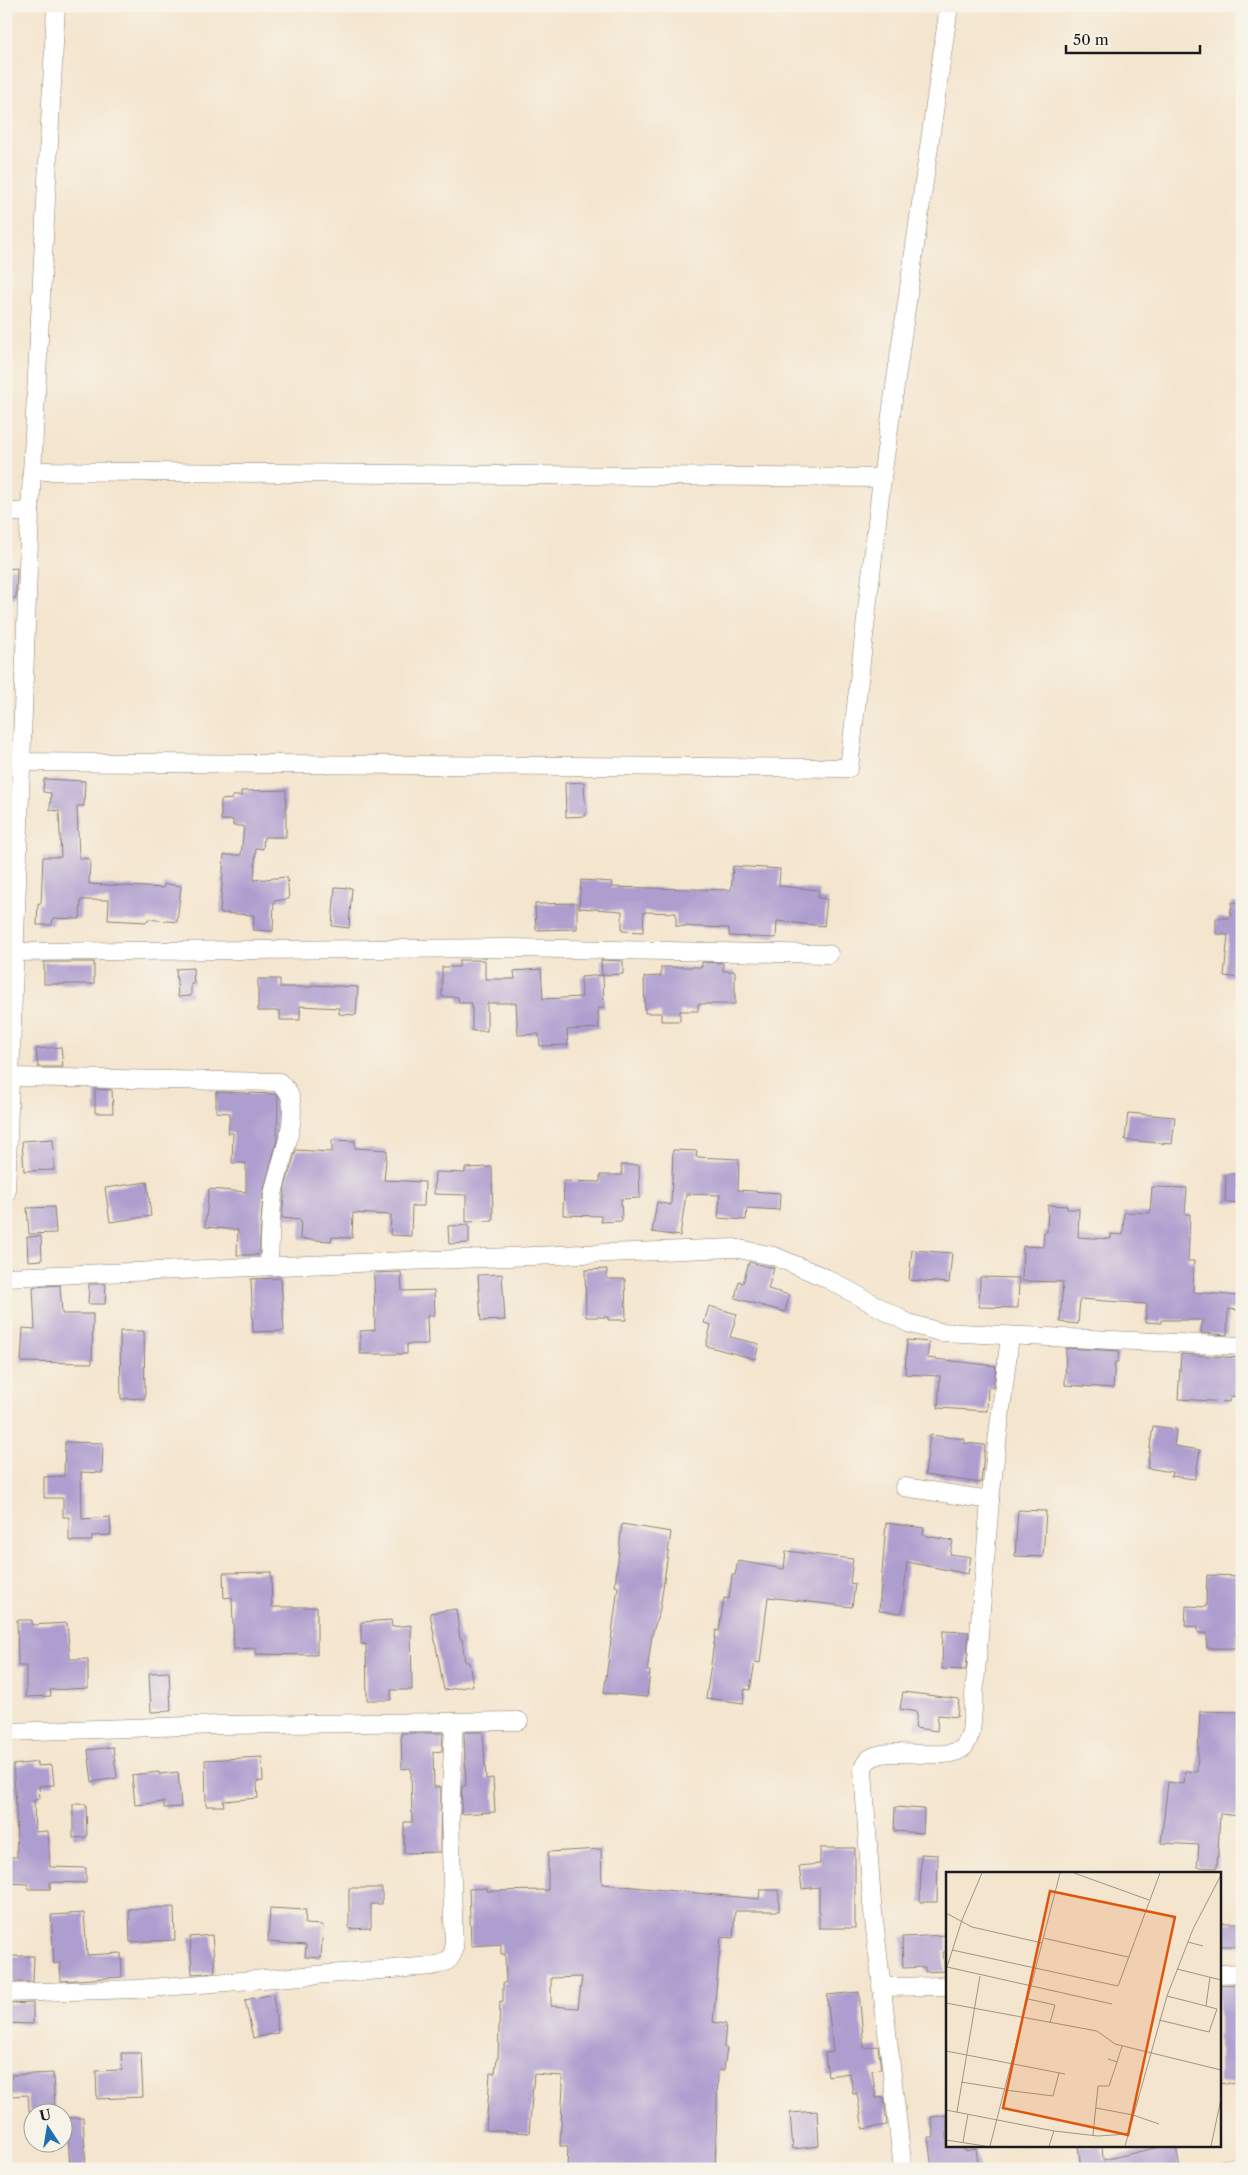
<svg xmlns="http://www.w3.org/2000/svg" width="1248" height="2175" font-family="'Libre Caslon Text',serif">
  <rect width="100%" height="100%" fill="#f7f3e8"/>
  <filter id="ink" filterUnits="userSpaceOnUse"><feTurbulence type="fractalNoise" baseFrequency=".02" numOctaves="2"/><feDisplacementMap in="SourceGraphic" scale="10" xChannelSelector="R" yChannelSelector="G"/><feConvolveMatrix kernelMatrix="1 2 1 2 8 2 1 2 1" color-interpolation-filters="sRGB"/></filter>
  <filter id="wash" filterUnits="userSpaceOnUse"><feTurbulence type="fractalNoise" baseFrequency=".0096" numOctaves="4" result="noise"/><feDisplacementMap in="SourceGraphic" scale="20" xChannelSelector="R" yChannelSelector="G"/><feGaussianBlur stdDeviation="1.12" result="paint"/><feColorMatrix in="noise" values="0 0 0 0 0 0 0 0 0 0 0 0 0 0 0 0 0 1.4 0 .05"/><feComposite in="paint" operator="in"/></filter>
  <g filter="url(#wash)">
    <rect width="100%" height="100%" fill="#f4e5ce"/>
    <g id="blocks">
      <g fill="#ae9dcf" fill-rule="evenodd">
        <path d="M17,568L16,598H6V569Z"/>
        <path d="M44,779L85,781L84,806H77L79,858L90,859L89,884L164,888V884L181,886L177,922L148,919L147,922L108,920L109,900H81L80,919L53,918L52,925H37L38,903L41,904L43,857H61L59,811L50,810L51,793L43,792Z"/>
        <path d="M584,782L586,816L566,817L565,783Z"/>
        <path d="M286,790V837H264L263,849L256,848L254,880L287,877L289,899L274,901L273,931L253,930L254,915L220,913L224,855H241L244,826H233V820H221V800L232,799V796H241V791Z"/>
        <path d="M733,866L780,869L779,886L819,890L818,898L827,899L824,926L777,921L776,938L729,936V928L676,926V913L644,912L643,932L622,931V911L579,908L581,880L612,882L611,887L731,890Z"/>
        <path d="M335,887L352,888L349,928L332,926Z"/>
        <path d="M1232,902L1242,903V978L1224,976L1228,935L1216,934V918H1230Z"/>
        <path d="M577,903V929L536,930L535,904Z"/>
        <path d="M459,960H485V979H515L514,971L541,969L543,999L582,997L581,977L603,975L604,1008H598L599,1028L567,1030L568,1045L540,1046L539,1034L518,1035L516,1003H487V1031H472V1003H459L458,997H442V967H459Z"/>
        <path d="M601,960L623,961V974L602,975Z"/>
        <rect x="44" y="962" width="50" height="22"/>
        <path d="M702,962L723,963V971H735V1004H698V1011H680V1021H661V1013H645L644,977L661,976V967H702Z"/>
        <path d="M193,968L194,984H191V996L178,997L176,969Z"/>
        <path d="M258,979H280V987H312V985L358,987L356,1015L339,1014V1008L300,1006V1020H280V1011H258Z"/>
        <path d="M61,1047L63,1067H38L36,1049Z"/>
        <path d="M95,1089L112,1090L113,1113H95Z"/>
        <path d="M216,1092L276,1094L278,1096L277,1140L263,1194L259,1255H237L238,1230L205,1227L209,1189L246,1192V1163H232L233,1133H228L230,1113L216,1112Z"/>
        <path d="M1128,1113L1175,1117L1172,1144L1125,1140Z"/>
        <path d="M53,1139L54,1170L24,1171L22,1141Z"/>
        <path d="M332,1140L355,1141V1148L387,1150L384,1180L425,1182L424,1206H412L411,1236L390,1235L391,1215L353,1213L352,1238L332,1237L331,1241L300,1239L301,1220L282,1218L285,1187L296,1150L332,1152Z"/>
        <path d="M673,1150L697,1151L696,1157L739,1159L738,1190L780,1193L779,1210L747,1208L746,1220L718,1218L720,1195L686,1194L680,1236L652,1232L657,1202L671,1205Z"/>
        <path d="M621,1165H639L640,1198L621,1199L622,1221L601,1222V1216L563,1215L564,1181L600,1182V1175H622Z"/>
        <path d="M492,1167L493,1221L466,1222V1195L434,1194L435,1172L465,1173V1168Z"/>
        <path d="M1226,1174H1242V1203L1225,1202Z"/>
        <path d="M147,1182L151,1216L110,1222L105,1188Z"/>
        <path d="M1152,1187L1187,1188L1185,1214H1190L1188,1261H1194L1193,1292L1240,1296L1239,1310L1228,1309L1227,1335L1201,1333L1202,1320H1161V1323L1145,1322L1147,1304L1080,1299L1078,1324L1060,1322L1063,1282L1022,1281L1023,1246L1043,1247L1044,1232H1047L1048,1205L1067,1206V1209H1079L1078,1237L1111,1239V1234L1123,1235L1124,1212L1150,1213Z"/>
        <path d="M54,1207L56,1233L29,1234L27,1208Z"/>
        <path d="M469,1225V1243L449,1244L448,1226Z"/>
        <path d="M41,1236L42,1260L28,1261L27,1237Z"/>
        <path d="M912,1250L952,1253L949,1283L909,1280Z"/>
        <path d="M749,1262L774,1268L768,1289L789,1295L785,1312L735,1298L739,1281L743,1283Z"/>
        <path d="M607,1269V1279H625L626,1320H608V1317H586L585,1270Z"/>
        <path d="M401,1272L402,1291L434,1290L435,1315L427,1316L428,1344H407V1354H360V1331L375,1330L374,1273Z"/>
        <path d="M502,1274L505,1320L481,1321L478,1275Z"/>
        <path d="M980,1277L1019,1278L1018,1308L979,1307Z"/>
        <path d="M281,1278L284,1331L253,1332L251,1279Z"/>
        <path d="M89,1284H106L105,1304H88Z"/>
        <path d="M60,1285L62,1314H93L92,1363L21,1362L23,1328L35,1329L33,1287Z"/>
        <path d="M709,1306L737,1314L730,1337L759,1344L755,1359L706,1346L711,1325L704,1323Z"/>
        <path d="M120,1331H144L145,1398L121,1399Z"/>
        <path d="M907,1340L929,1342L927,1358L996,1366L993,1388L988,1387L987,1411L938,1408L940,1376L905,1374Z"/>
        <path d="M1066,1348L1119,1351L1118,1362H1115L1113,1388L1065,1385Z"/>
        <path d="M1181,1354L1242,1358V1397L1230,1396L1229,1402L1178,1399Z"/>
        <path d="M1153,1426L1176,1429L1174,1446L1200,1450L1195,1479L1171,1476L1172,1472L1147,1468Z"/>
        <path d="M930,1435L965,1439L964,1443L985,1445L981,1483L925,1475Z"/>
        <path d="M65,1442L103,1443L102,1473L81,1472L82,1519L110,1517L111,1535L92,1536V1541H69V1517H63V1498H44V1477L64,1476Z"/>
        <path d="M1018,1510L1046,1511L1043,1557L1015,1556Z"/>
        <path d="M886,1523L924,1528L923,1535L953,1541L950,1554L971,1557L968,1574L907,1562L902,1613L879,1611Z"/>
        <path d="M622,1524L671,1532L660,1609L652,1635L647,1671H650L647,1697L604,1693L618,1587L615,1586Z"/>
        <path d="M786,1551L853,1559L850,1583L855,1584L852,1607L768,1597L760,1663L755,1662L750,1690L745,1689L743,1703L706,1698L716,1630L719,1631L724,1598L729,1599L732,1575H735L738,1561L784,1569Z"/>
        <path d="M271,1572L272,1607H317V1655L256,1654V1648L234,1649L232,1597L224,1598L223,1573Z"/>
        <path d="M1207,1575L1242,1576L1240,1634H1236V1648H1207V1633H1198V1627L1185,1626L1186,1606L1206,1607Z"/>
        <path d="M456,1609L460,1639H462L465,1662H469L473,1686L444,1690L430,1613Z"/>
        <path d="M17,1620H32V1625L67,1623L70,1659H88V1688L50,1690L51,1696L26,1697V1666H18Z"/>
        <path d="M391,1620L392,1627L411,1625L412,1690H391V1700H367L366,1644H361V1622Z"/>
        <path d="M943,1631L969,1632L966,1670L942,1669Z"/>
        <path d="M169,1672L171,1711L151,1712L149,1673Z"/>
        <path d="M903,1692L959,1699L957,1717L938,1715L937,1731L915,1728L917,1712L900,1709Z"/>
        <path d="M1200,1711L1242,1712V1812L1240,1816L1220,1814L1217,1868L1197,1867L1199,1845L1161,1843L1168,1782L1184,1784L1185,1771L1197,1772Z"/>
        <path d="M464,1732H483L486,1779L493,1778L495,1812L461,1814L462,1786H466Z"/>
        <path d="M401,1733H443L442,1751L433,1752L434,1787H441L440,1852L404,1853V1822H412L411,1768L402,1769Z"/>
        <path d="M113,1747L117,1778L92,1782L88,1750Z"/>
        <path d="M262,1757L263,1781L257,1782L258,1798L223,1801L224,1806H206L205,1760Z"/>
        <path d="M37,1762V1766L52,1765L54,1785L39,1786L40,1799L34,1800L35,1832L48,1831L50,1867L86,1868V1883L50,1882V1889H27L28,1884L6,1883V1857H17L16,1804L13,1765Z"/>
        <path d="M159,1772V1774L178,1772L181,1807L164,1808V1802L135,1805L132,1775Z"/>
        <path d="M73,1804H86L87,1837L73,1838Z"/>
        <path d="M895,1807L924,1809L923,1833L894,1831Z"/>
        <path d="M820,1848H855V1928H819V1887L802,1889L799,1866L820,1864Z"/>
        <path d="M601,1849L602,1884L759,1899L760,1890H779V1911H735L733,1938L721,1937L713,2022L726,2024L724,2048H727L724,2070H718L715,2169H567L568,2146H560L563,2084H562V2076L534,2074L529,2133L486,2130L490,2073H495L497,2058H498L500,2001L503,2002V1983H506L505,1954H501V1944L471,1946L469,1889L487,1888V1891L548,1890V1852ZM582,1977L578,2008L551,2006V1978Z"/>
        <path d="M921,1854L938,1855L937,1902H920Z"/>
        <path d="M349,1888H382V1904H371V1928L349,1929Z"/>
        <path d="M174,1907L175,1940L130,1942L129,1909Z"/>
        <path d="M270,1908L306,1910L305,1924L323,1925L321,1958L305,1957L306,1945L268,1942Z"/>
        <path d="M84,1913L87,1955L121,1953L122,1977L61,1981L60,1963L54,1964L51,1915Z"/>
        <path d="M1219,1923H1241L1242,1946H1219Z"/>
        <path d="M212,1935L215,1972L192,1974L190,1937Z"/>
        <path d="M947,1935V1952H943L945,1971L925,1972V1967L903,1968L902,1937Z"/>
        <path d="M6,1956H34L33,1982H6Z"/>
        <path d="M1242,1984V2023H1240L1236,2084L1219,2082V1985Z"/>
        <path d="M859,1992L864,2048L878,2046L881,2069L872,2070L876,2098L884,2097L887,2125L863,2129L857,2093L853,2094L850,2073L828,2076L825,2053L833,2052L827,1995Z"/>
        <path d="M273,1994L278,2033L253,2038L245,2000Z"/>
        <path d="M33,2003V2024L6,2023V2004Z"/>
        <path d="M121,2053H141L143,2097L97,2099L96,2071L122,2070Z"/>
        <path d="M53,2073L55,2110L29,2111L28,2095L12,2096L11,2075Z"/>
        <path d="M817,2111L819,2146L793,2149L790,2113Z"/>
        <path d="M947,2115V2146H963L964,2151L976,2149L979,2169H932L928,2137H934L931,2117Z"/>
        <path d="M67,2118H83L86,2168L70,2169Z"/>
        <path d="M1078,2146H1102L1103,2160L1164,2146H1176L1180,2169H1081Z"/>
      </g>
    </g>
  </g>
  <g filter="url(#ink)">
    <use href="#blocks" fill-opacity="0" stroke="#888075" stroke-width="1"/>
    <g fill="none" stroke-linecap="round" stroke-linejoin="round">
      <defs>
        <g id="minor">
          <path d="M32,471L882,478"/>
          <path d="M6,512H30"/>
          <path d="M6,762L849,768L882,478L949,6"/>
          <path d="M6,952L511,948L829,954"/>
          <path d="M10,1077L279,1082C281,1085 285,1088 287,1090C303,1115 276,1170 273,1196C270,1219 270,1243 269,1266"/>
          <path d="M6,1193L30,512L56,6"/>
          <path d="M6,1277L734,1248L774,1256L826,1278L908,1323L940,1332L1242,1346"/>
          <path d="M904,1487L990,1500L1010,1336"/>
          <path d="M6,1732L220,1725L519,1721"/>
          <path d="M1219,1974L1242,1973"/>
          <path d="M881,1987L947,1986"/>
          <path d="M6,1993L137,1989L432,1966C444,1963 452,1962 454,1948L450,1817L454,1722"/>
          <path d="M903,2169L872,1903L863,1770C869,1736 944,1767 964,1747C967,1743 969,1738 971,1733L990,1500"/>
          <path d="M1223,2169L1242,2167"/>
        </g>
      </defs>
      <use href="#minor" stroke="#888075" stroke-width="19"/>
      <use href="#minor" stroke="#fff" stroke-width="18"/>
    </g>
  </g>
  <g transform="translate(946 1872)">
    <rect width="275" height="275" fill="#f4e5ce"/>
    <path fill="none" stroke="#9e9587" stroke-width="1" d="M128,1L203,28M0,41L26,55L96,71M97,66L182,85M242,70L257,74M6,78L172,114L214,1M1,95L166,132M231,97L275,108M0,98L16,48L36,1M221,124L260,134L264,105M82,127L109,133L104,151M0,131L151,159L169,172L275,198M213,148L263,160L271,137L260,134M0,179L119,202M162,187L171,190L176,174M15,210L59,217M59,218L107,224L113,201M150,236L187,243L213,252M0,238L108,259L152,264L182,262M11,240L34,104M147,263L152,214H163L171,190M0,268L39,274M17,270L22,242M44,274L114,1M103,274L108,259M179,274L221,124L247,57L275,3M265,274L275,227"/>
    <path fill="#de560d" fill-opacity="0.15" stroke="#de560d" stroke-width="2.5" d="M104,19L229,45L182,263L57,236Z"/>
    <rect width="275" height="275" fill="none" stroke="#1c1c1c" stroke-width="2.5"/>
  </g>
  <rect width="1248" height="2175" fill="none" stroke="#f7f3e8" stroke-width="25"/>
  <g transform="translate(48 2128) rotate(348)"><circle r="24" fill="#f7f3e8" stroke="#9f9d96"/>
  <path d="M0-4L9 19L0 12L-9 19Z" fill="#1f6fb2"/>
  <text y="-8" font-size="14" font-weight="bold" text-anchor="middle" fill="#1c1c1c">U</text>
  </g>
  <path d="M1066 45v8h134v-8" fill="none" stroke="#1c1c1c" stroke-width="2.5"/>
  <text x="1073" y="45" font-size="15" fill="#1c1c1c" stroke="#f7f3e8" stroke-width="4" paint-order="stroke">50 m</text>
</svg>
